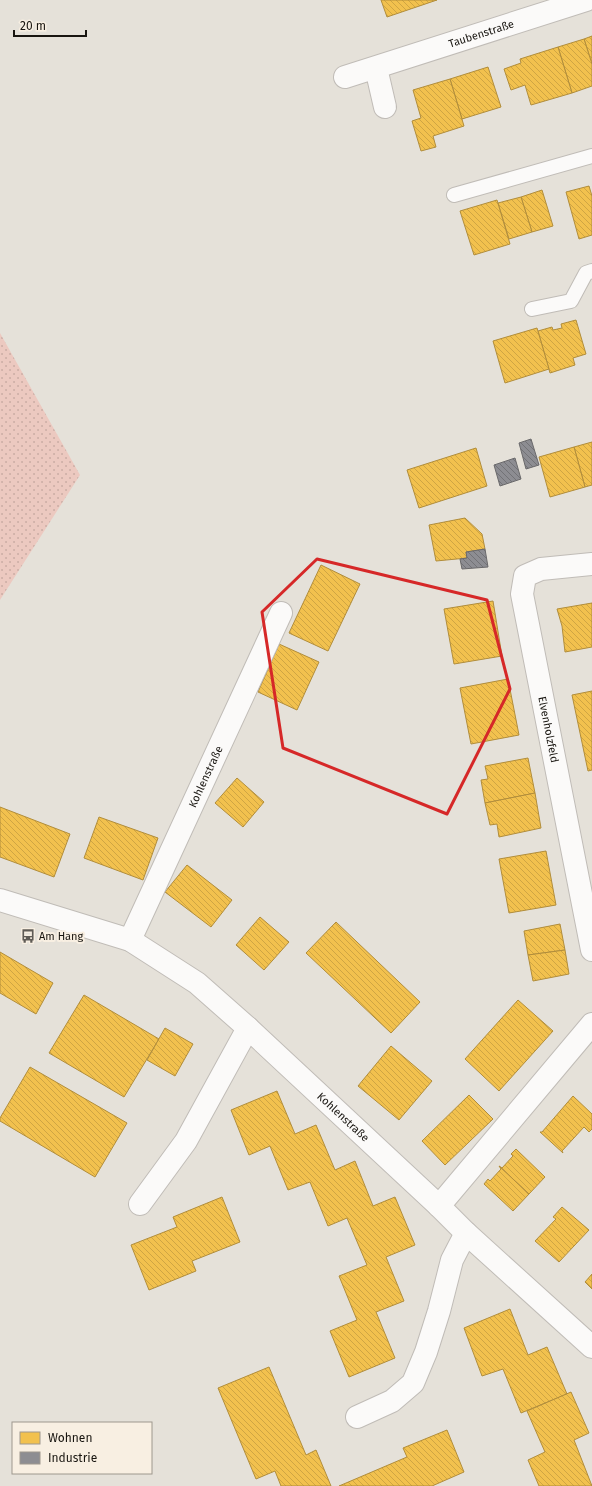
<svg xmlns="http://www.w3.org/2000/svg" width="592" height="1486" font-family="'Fira Sans',sans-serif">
  <defs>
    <pattern id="grass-dots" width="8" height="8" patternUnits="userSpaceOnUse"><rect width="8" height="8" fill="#ecc9c0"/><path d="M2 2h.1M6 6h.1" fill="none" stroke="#caaca4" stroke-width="1.8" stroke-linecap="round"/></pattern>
    <pattern id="homes-back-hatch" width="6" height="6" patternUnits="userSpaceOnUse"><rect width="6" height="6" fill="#f2c14e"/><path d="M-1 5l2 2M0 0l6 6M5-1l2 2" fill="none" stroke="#cfa543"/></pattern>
    <pattern id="industry-back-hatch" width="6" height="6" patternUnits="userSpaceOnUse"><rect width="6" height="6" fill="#8d8d92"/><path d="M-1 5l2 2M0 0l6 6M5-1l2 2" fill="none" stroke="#727276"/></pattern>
  </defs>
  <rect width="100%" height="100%" fill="#e5e1d9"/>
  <path fill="url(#grass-dots)" d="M0,333L80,475L0,600Z"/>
  <g fill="url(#homes-back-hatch)" stroke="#b18d3b">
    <path d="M381,0H437L387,17Z"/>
    <path d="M592,36V64L584,39Z"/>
    <path d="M584,39L592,64V86L572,93L558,47Z"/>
    <path d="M558,47L572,93L531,105L525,85L511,90L504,69L521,63L520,59Z"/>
    <path d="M488,67L501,107L462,119L450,79Z"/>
    <path d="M450,79L464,126L433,136L436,147L421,151L412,121L421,118L413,90Z"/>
    <path d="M589,186L592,196V235L579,239L566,192Z"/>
    <path d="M542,190L553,226L532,232L521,197Z"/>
    <path d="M521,197L532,232L509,239L498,203Z"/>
    <path d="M497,200L510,244L474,255L460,211Z"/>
    <path d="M576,320L586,354L573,358L575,365L550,373L538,331L552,327L553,330L562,328L561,324Z"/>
    <path d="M537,328L549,369L505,383L493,341Z"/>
    <path d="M592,442V485L585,487L574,447Z"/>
    <path d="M574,447L585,487L550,497L539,457Z"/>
    <path d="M476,448L487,486L419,508L407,470Z"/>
    <path d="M465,518L482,534L485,549L466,552L467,558L436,561L429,525Z"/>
    <path d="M321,565L360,584L328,651L289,633Z"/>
    <path d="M493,601L502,656L454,664L444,609Z"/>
    <path d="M592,603V647L565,652L562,626L557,609Z"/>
    <path d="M279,644L319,662L297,710L258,692Z"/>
    <path d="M508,679L519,735L471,744L460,688Z"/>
    <path d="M592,691V770L588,771L572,695Z"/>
    <path d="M528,758L535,793L485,803L481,780L488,779L485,766Z"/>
    <path d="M237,778L264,802L243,827L215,803Z"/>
    <path d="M535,793L541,828L499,837L497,824L490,825L485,803Z"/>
    <path d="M0,807L70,834L54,877L0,857Z"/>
    <path d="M99,817L158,838L143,880L84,858Z"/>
    <path d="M546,851L556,905L509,913L499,859Z"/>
    <path d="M187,865L232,900L211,927L165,892Z"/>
    <path d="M260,917L289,942L264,970L236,945Z"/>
    <path d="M336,922L420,1002L391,1033L306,953Z"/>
    <path d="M560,924L565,950L528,955L524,931Z"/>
    <path d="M565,950L569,974L533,981L528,955Z"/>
    <path d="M0,952L53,983L36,1014L0,993Z"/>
    <path d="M84,995L159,1039L124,1097L49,1053Z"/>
    <path d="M518,1000L553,1031L499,1091L465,1059Z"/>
    <path d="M165,1028L193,1044L175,1076L147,1060Z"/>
    <path d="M391,1046L432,1081L399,1120L358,1086Z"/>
    <path d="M30,1067L127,1123L95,1177L0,1121V1118Z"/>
    <path d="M277,1091L295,1134L316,1125L335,1170L355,1161L373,1206L395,1197L415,1245L386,1257L404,1301L376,1312L395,1358L349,1377L330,1331L357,1320L339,1276L367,1265L347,1218L328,1226L310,1182L288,1190L270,1146L249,1155L231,1110Z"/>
    <path d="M469,1095L493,1119L445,1165L422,1141Z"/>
    <path d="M573,1096L592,1114V1129L589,1132L584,1127L562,1151L563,1153L540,1132H542Z"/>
    <path d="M516,1149L545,1177L529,1194L499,1166L502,1168L513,1156L511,1154Z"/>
    <path d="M499,1166L529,1194L513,1211L484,1184L488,1179L490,1181L501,1169Z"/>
    <path d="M222,1197L240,1242L192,1261L196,1271L149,1290L131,1245L177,1227L173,1217Z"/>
    <path d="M562,1207L589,1230L559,1262L535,1241L556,1219L553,1217Z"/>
    <path d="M592,1274V1289L585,1282Z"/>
    <path d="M510,1309L528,1355L547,1347L567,1394L521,1413L503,1369L482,1376L464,1328Z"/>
    <path d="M269,1367L306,1455L316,1450L331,1486H281L275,1471L256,1479L218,1388Z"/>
    <path d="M571,1392L589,1433L574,1440L592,1486H539L528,1460L545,1452L527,1411Z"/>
    <path d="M447,1430L464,1472L432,1486H339L407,1457L403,1448Z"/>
  </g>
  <g fill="url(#industry-back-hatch)" stroke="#6a696b">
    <path d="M531,439L539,465L526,469L519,443Z"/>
    <path d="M515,458L521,479L500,486L494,465Z"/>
    <path d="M485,549L488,567L462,569L460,559L467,558L466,552Z"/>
  </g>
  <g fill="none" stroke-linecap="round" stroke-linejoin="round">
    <defs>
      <g id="lane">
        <path d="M454,195L592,156"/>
        <path d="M532,309L571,301L586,273L592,271"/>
      </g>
      <g id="street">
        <path d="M376,68L385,107"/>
        <path id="s1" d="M345,77L586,0"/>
        <path id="s2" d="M592,564L541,569L525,576L522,594L592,950"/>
        <path id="s3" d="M130,940L281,613"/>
        <path d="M140,1204L186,1141L248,1028"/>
        <path d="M439,1206L592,1024"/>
        <path d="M357,1417L392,1401L413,1383L426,1352L439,1311L452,1260L466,1233"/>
      </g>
      <g id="secondary">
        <path id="s4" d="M0,900L130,940L197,983L248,1028L439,1206L466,1233L592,1347"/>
      </g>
    </defs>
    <use href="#lane" stroke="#c0bcb7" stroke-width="16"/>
    <use href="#street" stroke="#c0bcb7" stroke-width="24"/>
    <use href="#secondary" stroke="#c0bcb7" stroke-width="24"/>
    <use href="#lane" stroke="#fbfaf9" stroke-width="14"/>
    <use href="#street" stroke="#fbfaf9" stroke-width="22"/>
    <use href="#secondary" stroke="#fbfaf9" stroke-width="22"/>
  </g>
  <path fill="none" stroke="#d62828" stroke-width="3" stroke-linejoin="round" d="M317,559L487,600L510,689L447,814L283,748L262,612Z"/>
  <defs>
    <symbol id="bus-bare" viewBox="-9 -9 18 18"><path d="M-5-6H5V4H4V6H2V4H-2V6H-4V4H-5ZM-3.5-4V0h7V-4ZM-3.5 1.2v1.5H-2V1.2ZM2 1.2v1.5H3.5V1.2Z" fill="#605c56" stroke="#f8efe2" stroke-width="2.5" paint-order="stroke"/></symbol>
  </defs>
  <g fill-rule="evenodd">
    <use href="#bus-bare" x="18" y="926" width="20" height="20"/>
  </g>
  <g text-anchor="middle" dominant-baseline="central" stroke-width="4" stroke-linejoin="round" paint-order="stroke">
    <g font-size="11" fill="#181510" stroke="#f8efe2">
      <text stroke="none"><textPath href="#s1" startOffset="143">Taubenstraße</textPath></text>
      <text stroke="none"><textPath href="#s2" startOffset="225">Elvenholzfeld</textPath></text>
      <text stroke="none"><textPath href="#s3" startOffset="180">Kohlenstraße</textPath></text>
      <text stroke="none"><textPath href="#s4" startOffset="414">Kohlenstraße</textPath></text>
    </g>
    <g font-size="11" fill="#181510" stroke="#f8efe2" text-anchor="start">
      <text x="39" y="936">Am Hang</text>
    </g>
  </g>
  <rect x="12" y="1422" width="140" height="52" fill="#f8efe2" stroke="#9e988e"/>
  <rect x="20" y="1432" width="20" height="12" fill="#f2c14e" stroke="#9e988e"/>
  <text x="48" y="1442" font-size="12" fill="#181510">Wohnen</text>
  <rect x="20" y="1452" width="20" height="12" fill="#8d8d92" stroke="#9e988e"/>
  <text x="48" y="1462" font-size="12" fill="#181510">Industrie</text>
  <path d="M14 30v6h72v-6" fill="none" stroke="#181510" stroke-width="2"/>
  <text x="20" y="30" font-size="12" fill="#181510" stroke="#f8efe2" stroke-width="3" paint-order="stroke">20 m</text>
</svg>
